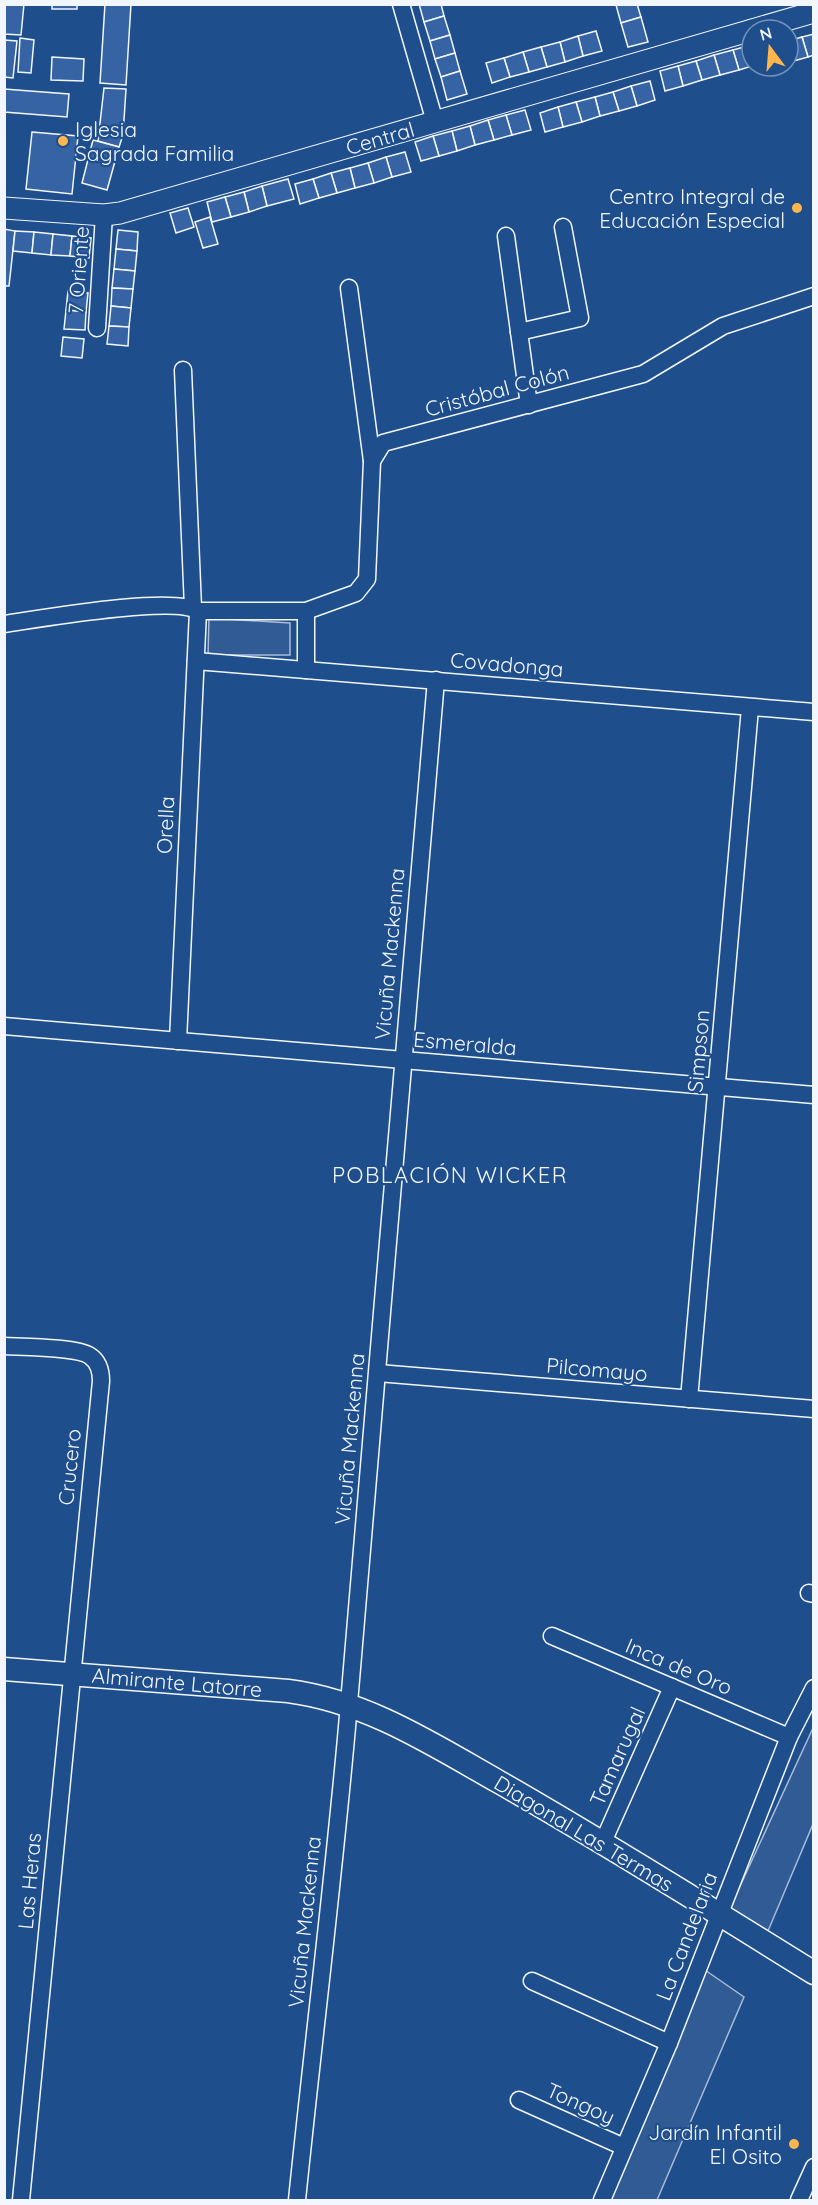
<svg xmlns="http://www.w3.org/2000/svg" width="818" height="2205" font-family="Quicksand,sans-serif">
  <rect width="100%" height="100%" fill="#1f4e8c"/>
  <g fill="#305b95" stroke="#a8bbd7" stroke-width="1.5">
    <path d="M209,618L290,623V655H208Z"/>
    <path d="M813,1728V1824L768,1931L730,1908Z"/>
    <path d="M705,1970L744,1997L657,2200H609Z"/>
  </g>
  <g fill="#3563a3" stroke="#f2f6ff" stroke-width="1.5">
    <path d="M4,4H24L21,35L4,34Z"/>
    <rect x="52" y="4" width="25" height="5"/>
    <path d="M105,4H131L126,85L100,83Z"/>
    <path d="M419,4H441L444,16L424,22Z"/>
    <path d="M637,4L641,17L621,23L616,5Z"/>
    <path d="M444,16L450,35L430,41L424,22Z"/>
    <path d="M641,17L648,42L628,47L621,23Z"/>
    <path d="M596,31L602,51L583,56L578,36Z"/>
    <path d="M814,34V55L808,57L802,37Z"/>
    <path d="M450,35L455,53L435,59L430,41Z"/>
    <path d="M578,36L583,56L565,62L560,42Z"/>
    <path d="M802,37L808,57L790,62L788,41Z"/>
    <path d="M20,38L34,40L31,73L18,72Z"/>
    <path d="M4,40L17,41L13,78L4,77Z"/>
    <path d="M560,42L565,62L547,67L541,47Z"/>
    <path d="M751,45L752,66L739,70L733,50Z"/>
    <path d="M541,47L547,67L529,72L523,52Z"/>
    <path d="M733,50L739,70L720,75L714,55Z"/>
    <path d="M523,52L529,72L510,77L504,58Z"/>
    <path d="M455,53L460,71L441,77L435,59Z"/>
    <path d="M714,55L720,75L702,80L696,61Z"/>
    <path d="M52,57L84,59L83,81L51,80Z"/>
    <path d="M504,58L510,77L492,83L486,63Z"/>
    <path d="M696,61L702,80L683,86L678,66Z"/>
    <path d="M678,66L683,86L665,91L660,71Z"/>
    <path d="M460,71L467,94L447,100L441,77Z"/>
    <path d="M650,81L655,100L637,106L631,86Z"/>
    <path d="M631,86L637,106L619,111L613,92Z"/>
    <path d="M104,88L126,89L123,135L119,147L98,141Z"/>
    <path d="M4,89L69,94L67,117L4,112Z"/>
    <path d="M613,92L619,111L600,116L595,97Z"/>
    <path d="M595,97L600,116L582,122L576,102Z"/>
    <path d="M576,102L582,122L563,127L558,107Z"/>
    <path d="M558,107L563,127L545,132L540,113Z"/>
    <path d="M525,110L531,130L512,135L506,115Z"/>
    <path d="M506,115L512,135L494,140L488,120Z"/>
    <path d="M488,120L494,140L475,145L470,126Z"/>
    <path d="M470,126L475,145L457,151L452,131Z"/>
    <path d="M452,131L457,151L439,156L433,136Z"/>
    <path d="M32,132L78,136L72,194L26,189Z"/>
    <path d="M433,136L439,156L421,161L415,142Z"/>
    <path d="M93,140L119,147L107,190L82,183Z"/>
    <path d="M405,152L411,172L392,177L386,157Z"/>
    <path d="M386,157L392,177L374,183L368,163Z"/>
    <path d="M368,163L374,183L355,188L350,168Z"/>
    <path d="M350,168L355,188L337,193L331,173Z"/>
    <path d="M331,173L337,193L319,198L313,179Z"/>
    <path d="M288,179L294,199L267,206L262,186Z"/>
    <path d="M313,179L319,198L300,204L295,184Z"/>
    <path d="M262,186L267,206L249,212L244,192Z"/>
    <path d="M244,192L249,212L231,217L225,197Z"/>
    <path d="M225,197L231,217L212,222L207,202Z"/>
    <path d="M188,208L194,227L176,233L170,213Z"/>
    <path d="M210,217L218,244L203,248L195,222Z"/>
    <path d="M4,229L15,231L9,286H4Z"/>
    <path d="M118,230L138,232L137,251L116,249Z"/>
    <path d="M15,231L34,232L32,253L13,251Z"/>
    <path d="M34,232L53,234L51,255L32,253Z"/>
    <path d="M53,234L72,236L70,256L51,255Z"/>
    <path d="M72,236L91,238L89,258L70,256Z"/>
    <path d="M116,249L137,251L135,271L114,269Z"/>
    <path d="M114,269L135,271L133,289L112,288Z"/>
    <path d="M112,288L133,289L131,308L111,306Z"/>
    <path d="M68,291L88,293L86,312L66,310Z"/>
    <path d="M111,306L131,308L129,327L109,326Z"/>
    <path d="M66,310L86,312L85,330L64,329Z"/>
    <path d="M109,326L129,327L128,346L107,344Z"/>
    <path d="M63,337L84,339L82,358L61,356Z"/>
  </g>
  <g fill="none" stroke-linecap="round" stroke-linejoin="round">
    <defs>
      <g id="minor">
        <path d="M401,4L435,122"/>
        <path d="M506,236L529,405"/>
        <path d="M349,288L372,461"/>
        <path d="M97,328L104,215"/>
        <path d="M519,332L580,318L563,227"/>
        <path d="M183,370L193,608"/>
        <path d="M306,611V670"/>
        <path d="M4,624C39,619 173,595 198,611H306L356,593L367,579L372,461L383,443L643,374L723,326L814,296"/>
        <path d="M196,661L814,712"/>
        <path d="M4,1026L814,1095"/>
        <path d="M178,1041L198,611"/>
        <path d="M4,1346C22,1347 78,1347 90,1356C99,1362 101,1371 101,1381L21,2200"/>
        <path d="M378,1373L814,1409"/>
        <path d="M689,1399L750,708"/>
        <path d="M809,1593L814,1594"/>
        <path d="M552,1636L789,1737"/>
        <path d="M603,1842L672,1687"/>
        <path d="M532,1981L669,2043"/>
        <path d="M519,2100L624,2147"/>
        <path d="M297,2200C313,2043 333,1885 347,1727C377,1378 405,1029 436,680"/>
        <path d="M602,2200L669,2043L789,1737L814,1688"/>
        <path d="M799,2200L814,2167"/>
      </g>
      <g id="tertiary">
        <path d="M752,30L814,12"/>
        <path d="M4,208L104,215L120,213L752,30"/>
      </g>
      <path id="secondary" d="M4,1669L288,1691C366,1701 432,1744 499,1782C606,1843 709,1908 814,1973"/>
    </defs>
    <use href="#minor" stroke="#f2f6ff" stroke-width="19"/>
    <use href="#tertiary" stroke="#f2f6ff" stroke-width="23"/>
    <use href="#secondary" stroke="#f2f6ff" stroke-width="25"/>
    <use href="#minor" stroke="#1f4e8c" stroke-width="16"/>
    <use href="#tertiary" stroke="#1f4e8c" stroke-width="21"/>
    <use href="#secondary" stroke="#1f4e8c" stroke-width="22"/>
  </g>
  <g fill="#ffb74d" stroke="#1f4e8c" stroke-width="2">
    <circle cx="63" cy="141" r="6"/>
    <circle cx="797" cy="208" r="6"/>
    <circle cx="794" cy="2144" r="6"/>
  </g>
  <g text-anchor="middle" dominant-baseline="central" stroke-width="4.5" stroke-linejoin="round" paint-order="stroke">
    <g font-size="21" fill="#f2f6ff" stroke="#1f4e8c" text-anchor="end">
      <text x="75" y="129" text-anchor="start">Iglesia<tspan x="75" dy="24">Sagrada Familia</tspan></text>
      <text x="785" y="196">Centro Integral de<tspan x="785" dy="24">Educación Especial</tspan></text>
      <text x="782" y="2132">Jardín Infantil<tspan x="782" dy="24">El Osito</tspan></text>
    </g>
    <g font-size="21" fill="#f2f6ff" stroke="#1f4e8c">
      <text transform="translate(380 138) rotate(-16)">Central</text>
      <text transform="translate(78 270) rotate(-86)">7 Oriente</text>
      <text transform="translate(497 390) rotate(-15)">Cristóbal Colón</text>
      <text transform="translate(507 664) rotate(5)">Covadonga</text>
      <text transform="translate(165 825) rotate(-87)">Orella</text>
      <text transform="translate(389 954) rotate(-85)">Vicuña Mackenna</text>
      <text transform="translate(465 1043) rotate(5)">Esmeralda</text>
      <text transform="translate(698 1051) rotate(-85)">Simpson</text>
      <text transform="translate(597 1369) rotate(5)">Pilcomayo</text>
      <text transform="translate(349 1439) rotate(-85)">Vicuña Mackenna</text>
      <text transform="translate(69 1467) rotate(-84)">Crucero</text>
      <text transform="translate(679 1666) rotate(23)">Inca de Oro</text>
      <text transform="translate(177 1682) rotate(5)">Almirante Latorre</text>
      <text transform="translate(617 1756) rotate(-66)">Tamarugal</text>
      <text transform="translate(584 1833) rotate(31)">Diagonal Las Termas</text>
      <text transform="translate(29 1881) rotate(-85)">Las Heras</text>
      <text transform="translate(304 1922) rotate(-84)">Vicuña Mackenna</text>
      <text transform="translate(686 1936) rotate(-69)">La Candelaria</text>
      <text transform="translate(581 2103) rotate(24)">Tongoy</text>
    </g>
    <g font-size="22" letter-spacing="1.5" fill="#f2f6ff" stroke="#1f4e8c">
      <text x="450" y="1175">POBLACIÓN WICKER</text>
    </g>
  </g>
  <rect width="818" height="2205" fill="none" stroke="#f2f6ff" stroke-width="12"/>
  <g transform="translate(770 48) rotate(344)"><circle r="28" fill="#1f4e8c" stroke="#7391ba" stroke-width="1.5"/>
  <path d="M0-4.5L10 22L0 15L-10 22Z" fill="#ffb74d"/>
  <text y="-9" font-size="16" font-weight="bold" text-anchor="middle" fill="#f2f6ff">N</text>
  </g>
</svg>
